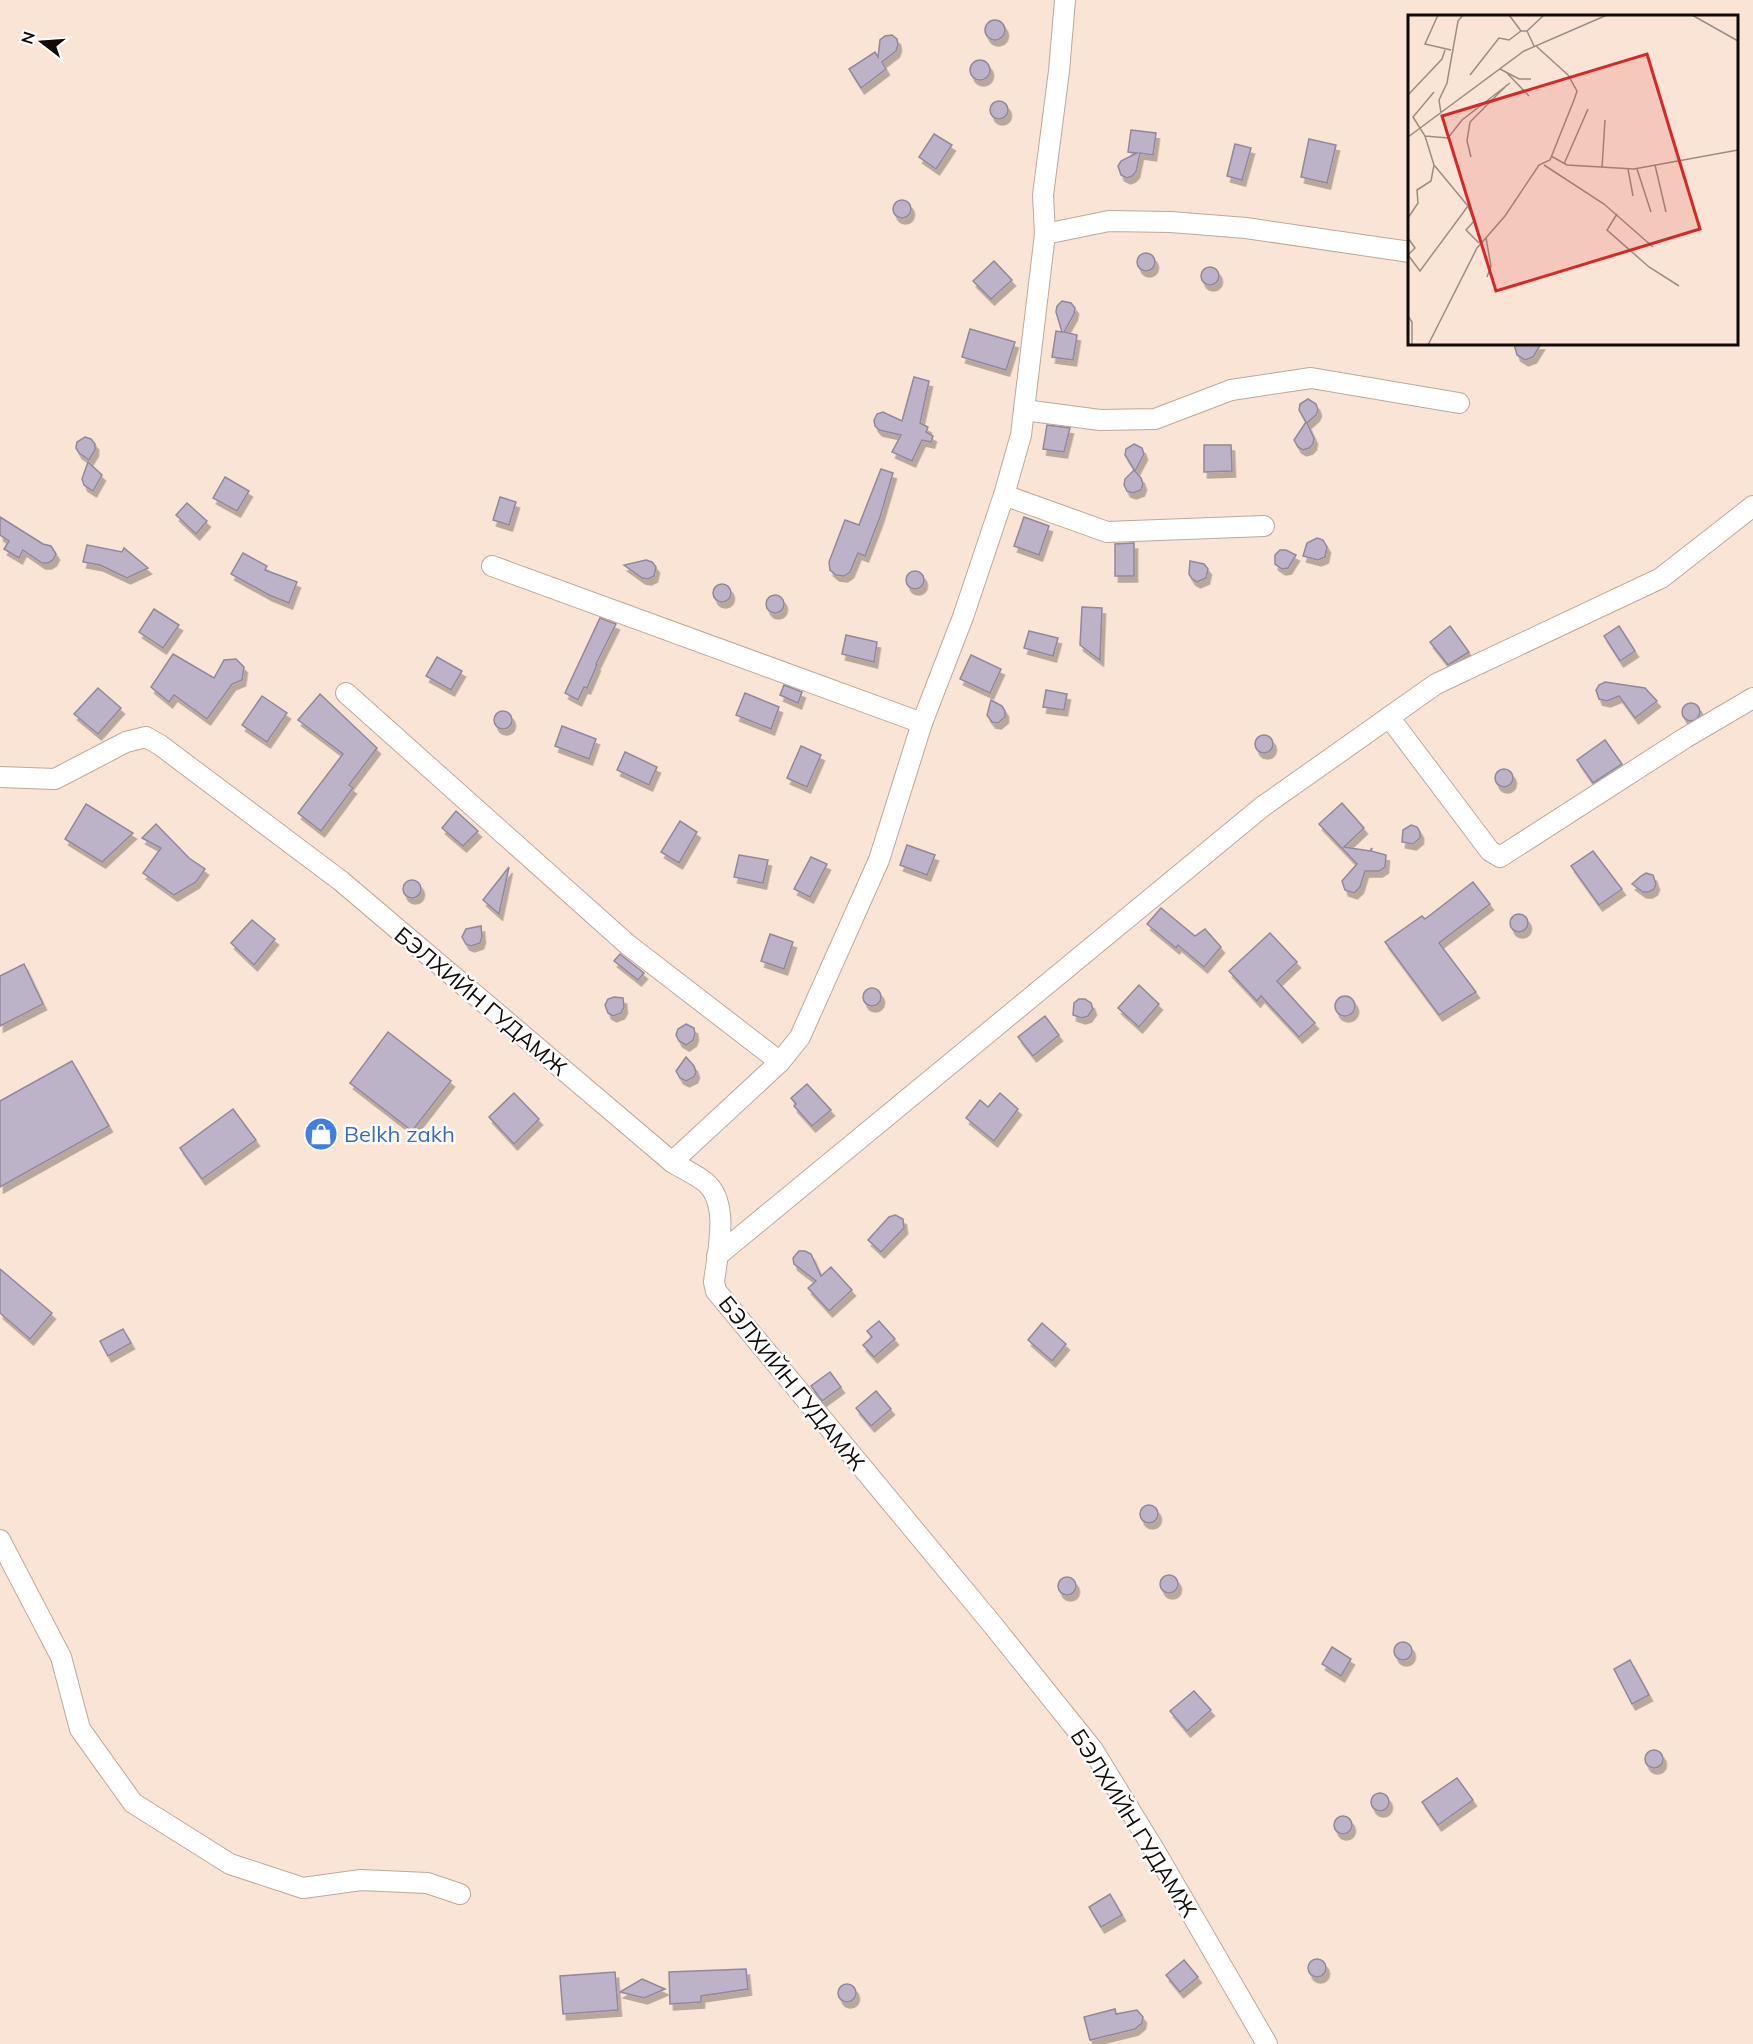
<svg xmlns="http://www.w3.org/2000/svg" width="1753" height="2044" font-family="Mulish,sans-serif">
  <defs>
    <filter id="shadow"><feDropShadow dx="3.5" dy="6" stdDeviation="0" flood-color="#0004"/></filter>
  </defs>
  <rect width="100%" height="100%" fill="#f9e4d5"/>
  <g fill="#bdb3c8" stroke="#92889c" stroke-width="1.5" filter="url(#shadow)">
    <circle cx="995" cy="30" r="10"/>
    <path d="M892,35L897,39L898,45L896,51L882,62L886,69L861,88L849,69L875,52L878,57L880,40L885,36Z"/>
    <circle cx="980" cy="70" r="10"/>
    <circle cx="999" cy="110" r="9"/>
    <path d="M1131,130L1156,133L1153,155L1140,153L1136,172L1132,176L1127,178L1121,175L1118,166L1121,161L1137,153L1128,152Z"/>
    <path d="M934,134L952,145L936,169L919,157Z"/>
    <path d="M1309,139L1336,145L1327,183L1301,177Z"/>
    <path d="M1235,144L1251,148L1242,180L1227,176Z"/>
    <circle cx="902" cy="209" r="9"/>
    <circle cx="1146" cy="262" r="9"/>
    <path d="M994,261L1012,280L991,299L973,281Z"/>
    <circle cx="1210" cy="276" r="9"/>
    <path d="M1062,301L1071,303L1075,308L1074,314L1064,332L1077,335L1073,360L1052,357L1056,331L1062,332L1056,312L1057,306Z"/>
    <path d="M970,329L1015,342L1006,370L962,357Z"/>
    <path d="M1514,344H1541L1533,357L1525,360L1517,355Z"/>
    <path d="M914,377L929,381L920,423L928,427L926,432L933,436L931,442L922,440L912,461L892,452L901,435L879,430L875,426L874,420L877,414L883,412L902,421Z"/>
    <path d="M1308,399L1316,404L1318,410L1316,415L1307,423L1314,438L1313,444L1309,448L1303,450L1298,447L1294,440L1306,422L1299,410L1300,404Z"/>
    <path d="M1047,425L1070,428L1064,452L1043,449Z"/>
    <path d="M85,437L91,439L95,444V450L89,460L79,453L76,448L77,442Z"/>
    <path d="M1134,444L1142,448L1144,454L1135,471L1125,455L1126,449Z"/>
    <path d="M1204,445H1231L1232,471L1204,472Z"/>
    <path d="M88,462L102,475L93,491L84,485L82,479Z"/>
    <path d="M881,469L893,473L880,517L865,556L858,553L850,572L844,576L836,575L830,570L829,562L845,520L859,525Z"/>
    <path d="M1134,470L1141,478L1143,484L1141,490L1133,493L1127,491L1124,485L1125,479Z"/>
    <path d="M225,477L249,491L237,511L213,498Z"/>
    <path d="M500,497L516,502L509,525L493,520Z"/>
    <path d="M187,503L207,521L196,534L176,515Z"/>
    <path d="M0,517L43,544L51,546L56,554L53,560L48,563H42L23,550L19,558L4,549L9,541L0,535Z"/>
    <path d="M1024,517L1049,526L1039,555L1014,546Z"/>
    <path d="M1317,538L1323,540L1327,547L1325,557L1318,560L1303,556L1307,543Z"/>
    <path d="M1134,543V576H1115V544Z"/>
    <path d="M87,545L122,552L124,548L148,568L127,578L100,565L83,562Z"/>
    <path d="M1280,550H1286L1296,555L1288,568L1282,569L1275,564V555Z"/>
    <path d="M243,553L267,566L265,570L297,582L289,603L269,595L231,574Z"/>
    <path d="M646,560L652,562L656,567L654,576L648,579L642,578L624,565Z"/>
    <path d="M1190,561L1204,564L1208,569L1206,578L1197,582L1192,579L1189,574Z"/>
    <circle cx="915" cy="580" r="9"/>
    <circle cx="722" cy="593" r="9"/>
    <circle cx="775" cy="604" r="9"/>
    <path d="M1082,607L1102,608L1100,660L1080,645Z"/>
    <path d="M154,609L179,625L163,648L139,632Z"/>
    <path d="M600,618L616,624L596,664L597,665L587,688L584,687L578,700L565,693Z"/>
    <path d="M1450,626L1469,652L1448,665L1430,642Z"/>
    <path d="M1619,626L1635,651L1620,661L1604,636Z"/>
    <path d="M1029,631L1058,638L1053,656L1024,648Z"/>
    <path d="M846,635L877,642L874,662L842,654Z"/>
    <path d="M173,654L214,678L224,660L236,659L244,667L242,680L232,684L207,719L174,695L169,702L151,687Z"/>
    <path d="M971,655L1001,669L990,693L960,679Z"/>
    <path d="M437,657L462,671L451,690L426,676Z"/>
    <path d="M1605,682L1645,688L1657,701L1635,718L1619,696L1607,701L1599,699L1596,690L1599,685Z"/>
    <path d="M784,685L802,692L798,703L780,695Z"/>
    <path d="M98,688L121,708L98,734L74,714Z"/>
    <path d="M1046,690L1067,694L1064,710L1043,707Z"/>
    <path d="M745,693L779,707L771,729L736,715Z"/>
    <path d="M320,694L377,748L349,785L353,788L321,831L298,813L343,754L298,720Z"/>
    <path d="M262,696L287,713L267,742L242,725Z"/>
    <path d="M991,700L1002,706L1005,711V717L998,723L992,722L987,715Z"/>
    <circle cx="1691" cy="712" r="9"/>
    <circle cx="503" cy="720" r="9"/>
    <path d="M562,726L596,739L589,759L555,746Z"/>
    <circle cx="1264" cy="744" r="9"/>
    <path d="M1605,740L1622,764L1593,783L1577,760Z"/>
    <path d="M801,746L821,755L807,787L787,778Z"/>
    <path d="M625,752L657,767L649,785L617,770Z"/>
    <circle cx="1504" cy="778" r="9"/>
    <path d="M1342,803L1364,828L1344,847L1370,851L1372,848L1371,851L1386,855L1385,867L1379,871H1365L1360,887L1354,893L1345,890L1342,881L1357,864L1319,824Z"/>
    <path d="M86,804L133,833L102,862L65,839Z"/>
    <path d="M456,811L478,831L463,846L442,828Z"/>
    <path d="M680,821L697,832L679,863L661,852Z"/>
    <path d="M156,824L189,858L205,869L196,882L174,895L143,873L161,848L142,838Z"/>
    <path d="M1411,825L1417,827L1420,832V838L1413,844L1402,842L1403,830Z"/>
    <path d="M907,845L935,855L927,875L900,865Z"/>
    <path d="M1593,851L1622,889L1599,905L1571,866Z"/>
    <path d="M739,855L768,860L763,883L734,877Z"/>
    <path d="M811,857L827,864L810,897L794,889Z"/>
    <path d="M509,867L499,914L483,900Z"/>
    <path d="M1646,873L1653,875L1656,884L1654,889L1649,892H1643L1632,884L1641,876Z"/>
    <circle cx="412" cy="889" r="9"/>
    <path d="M1473,882L1490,904L1439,943L1476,992L1439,1015L1385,942L1422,916L1425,919Z"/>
    <path d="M1161,908L1195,936L1205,929L1221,947L1204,967L1178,945L1176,948L1147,924Z"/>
    <circle cx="1519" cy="923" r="9"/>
    <path d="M252,920L275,939L254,965L231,943Z"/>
    <path d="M481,926L482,937L480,943L471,946L466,944L462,937L466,929Z"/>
    <path d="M1270,933L1297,962L1277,981L1315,1023L1299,1037L1261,996L1257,1001L1229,971Z"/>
    <path d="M770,934L793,942L784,969L761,961Z"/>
    <path d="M620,954L644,973L638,980L614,961Z"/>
    <path d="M24,964L43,1004L0,1026V976Z"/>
    <path d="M1139,985L1159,1004L1139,1027L1118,1008Z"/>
    <circle cx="872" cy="997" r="9"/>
    <circle cx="1345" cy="1006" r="10"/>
    <path d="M614,997L623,998L624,1007L621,1013L613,1016L608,1013L605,1005L608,999Z"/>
    <path d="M1079,999H1085L1091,1003L1093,1009L1088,1016L1082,1018L1073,1015L1074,1003Z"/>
    <path d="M1045,1016L1059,1035L1033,1056L1018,1037Z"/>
    <path d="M686,1024L694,1028L695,1034L693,1040L686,1045L679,1041L676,1035L678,1029Z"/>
    <path d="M388,1032L451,1081L412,1131L350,1083Z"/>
    <path d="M686,1057L694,1066L696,1072L694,1077L686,1081L680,1078L676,1071Z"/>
    <path d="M72,1061L109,1126L0,1187V1101Z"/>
    <path d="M807,1084L831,1110L812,1126L794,1106L796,1104L791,1098Z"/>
    <path d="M514,1093L539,1119L514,1144L489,1117Z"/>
    <path d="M1000,1093L1018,1109L994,1141L966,1118L980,1100L988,1107Z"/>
    <path d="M233,1109L256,1140L202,1179L180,1148Z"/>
    <path d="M895,1215L903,1219L904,1228L881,1252L868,1240L889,1217Z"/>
    <path d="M799,1251H805L811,1254L821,1276L831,1267L852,1290L829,1311L808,1288L816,1281L794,1264L793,1258Z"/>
    <path d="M0,1269L52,1313L30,1339L0,1313Z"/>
    <path d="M879,1321L895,1339L874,1357L863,1345L872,1337L867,1331Z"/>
    <path d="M1042,1323L1066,1344L1052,1361L1028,1340Z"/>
    <path d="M123,1329L131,1343L108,1356L100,1341Z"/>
    <path d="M830,1372L841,1387L822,1401L811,1386Z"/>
    <path d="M876,1391L891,1409L871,1426L856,1408Z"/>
    <circle cx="1149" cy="1514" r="9"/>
    <circle cx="1169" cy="1584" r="9"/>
    <circle cx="1067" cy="1586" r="9"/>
    <circle cx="1403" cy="1651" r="9"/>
    <path d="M1332,1647L1351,1659L1341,1676L1322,1664Z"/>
    <path d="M1630,1660L1649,1695L1632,1704L1614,1669Z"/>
    <path d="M1194,1691L1211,1710L1187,1731L1170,1711Z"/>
    <circle cx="1654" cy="1759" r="9"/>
    <path d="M1457,1778L1473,1800L1438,1825L1422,1802Z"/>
    <circle cx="1380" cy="1802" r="9"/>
    <circle cx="1343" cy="1825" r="9"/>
    <path d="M1110,1894L1122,1915L1101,1927L1089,1907Z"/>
    <circle cx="1317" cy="1968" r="9"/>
    <path d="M1184,1960L1198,1977L1180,1992L1166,1975Z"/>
    <path d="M746,1969L748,1989L701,1996V2002L670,2004L669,1972Z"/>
    <path d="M615,1972L618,2010L563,2014L560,1976Z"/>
    <path d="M642,1979L665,1989L644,1998L620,1992Z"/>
    <circle cx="847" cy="1993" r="9"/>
    <path d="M1115,2009L1116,2014L1137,2010L1143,2017L1142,2023L1135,2029L1090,2040L1084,2017Z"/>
  </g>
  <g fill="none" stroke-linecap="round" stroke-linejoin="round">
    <defs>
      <g id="street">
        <path d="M1045,234L1109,221L1171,222L1246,228L1410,252"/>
        <path d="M1024,410L1100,420L1155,419L1231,390L1311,378L1459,403"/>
        <path d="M1004,495L1107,532L1264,526"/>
        <path d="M492,566L922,723"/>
        <path d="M346,693L627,944L780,1062"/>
        <path d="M1389,717L1490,851L1500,857L1685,738L1753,698"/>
        <path d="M0,777L55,779L126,742L146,737L160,745L341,881L672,1162C683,1169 695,1174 705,1182C731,1203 717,1254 714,1282L716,1291L992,1624L1093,1750L1155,1851L1267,2044"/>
        <path d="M672,1162L780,1062L800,1037L879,860L922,723L963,617L1004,495L1021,435L1045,234L1043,195L1059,71L1065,0"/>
        <path d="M717,1256L1262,807L1436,684L1661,578L1753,506"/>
        <path d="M0,1540L61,1657L80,1729L133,1803L230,1864L303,1888L361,1880L427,1883L460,1894"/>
      </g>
    </defs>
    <use href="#street" stroke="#bda99a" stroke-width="22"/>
    <use href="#street" stroke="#fff" stroke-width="20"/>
  </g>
  <defs>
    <symbol id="shop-disc" viewBox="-11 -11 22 22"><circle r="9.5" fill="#3f7fe0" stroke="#fff"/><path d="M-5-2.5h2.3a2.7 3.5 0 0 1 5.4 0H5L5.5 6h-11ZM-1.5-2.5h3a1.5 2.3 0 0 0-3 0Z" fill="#fff"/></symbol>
  </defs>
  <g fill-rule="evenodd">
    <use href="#shop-disc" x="302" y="1115" width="38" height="38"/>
  </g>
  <g text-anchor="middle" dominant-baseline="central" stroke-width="5" stroke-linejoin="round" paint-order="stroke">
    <g font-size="22" fill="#110a06" stroke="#fff">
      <text transform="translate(481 1001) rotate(40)">БЭЛХИЙН ГУДАМЖ</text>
      <text transform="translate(792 1383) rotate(51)">БЭЛХИЙН ГУДАМЖ</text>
      <text transform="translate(1134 1823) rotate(58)">БЭЛХИЙН ГУДАМЖ</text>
    </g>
    <g font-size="22" fill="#366cbe" stroke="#fff" text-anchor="start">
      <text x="344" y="1134">Belkh zakh</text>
    </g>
  </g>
  <g transform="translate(1408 15)">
    <rect width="330" height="330" fill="#f9e4d5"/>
    <path fill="none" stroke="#9c8d82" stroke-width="1.5" d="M30,0L17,29L43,35M101,0L113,16H119L126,31M284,0L330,26M119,16L136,0M92,54L111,64H123M98,57L121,81M62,60L91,23L101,25L113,16M0,80L34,44L37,35M33,98L31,85L39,68L50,6L55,0M17,121L40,123L54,105L102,68M0,122L116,36L199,0M143,141L159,150L226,154L330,135M63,142L59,126L62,107L99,70M156,149L180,94M136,150L196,189L245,232M247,150L258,197M194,153L197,105M220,154L225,181M229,154L243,197M60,191L66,206L58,215L71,228M209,199L199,215L241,252L271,271M0,203L10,188L9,175L23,166L26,150L17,121L5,102L26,77M0,223L7,233L0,240L12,256L60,191L26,150M78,223L83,251L79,262M0,301L4,307V330M20,330L69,233L97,201L131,150L142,145L166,85L169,76L160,60L128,31"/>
    <path fill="#d62828" fill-opacity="0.15" stroke="#d62828" stroke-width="3" d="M239,39L292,214L88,276L34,101Z"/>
    <rect width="330" height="330" fill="none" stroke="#110a06" stroke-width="3"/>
  </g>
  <g transform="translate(42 42) rotate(287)" stroke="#ffffff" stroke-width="4.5" paint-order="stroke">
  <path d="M0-4.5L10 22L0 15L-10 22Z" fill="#110a06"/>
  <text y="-9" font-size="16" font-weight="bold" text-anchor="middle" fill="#110a06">N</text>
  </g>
</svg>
